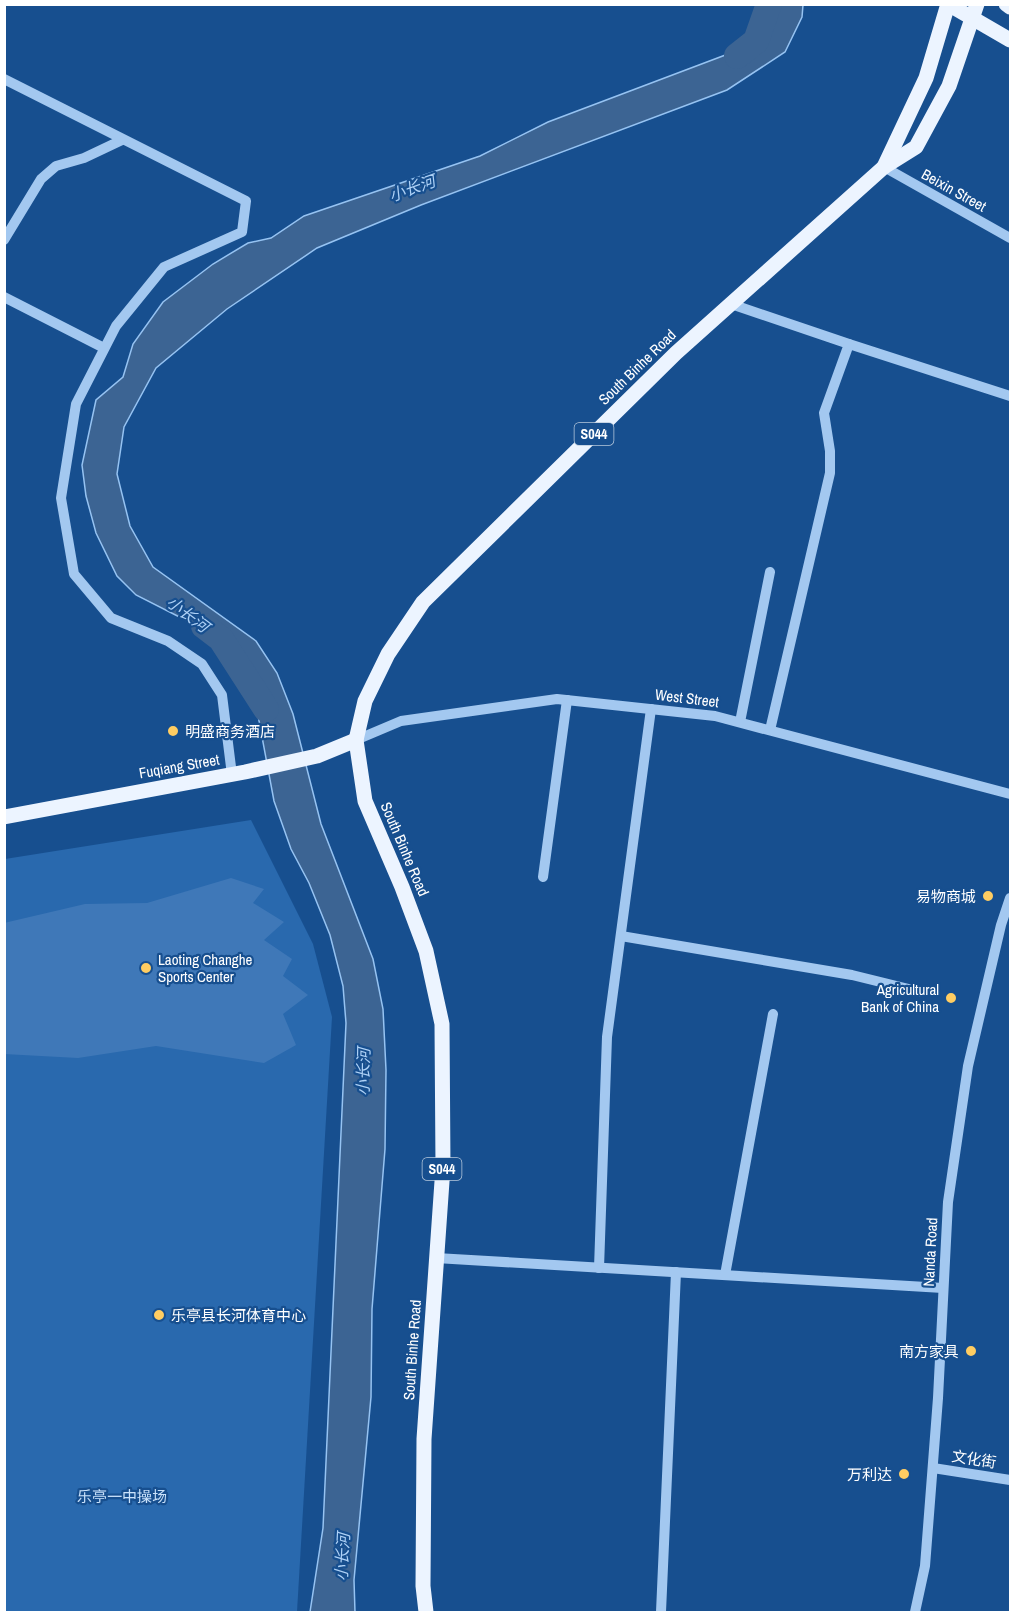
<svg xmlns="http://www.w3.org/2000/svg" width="1015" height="1617" font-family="'Archivo Narrow','Noto Sans SC',sans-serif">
  <rect width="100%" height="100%" fill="#174f8f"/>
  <path fill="#2969ae" d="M251,820L313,944L332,1017L297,1612H5V859Z"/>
  <path fill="#3c6493" stroke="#96c3f2" stroke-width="1.5" d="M772,5H803L802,17L785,52L727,90L421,205L317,248L227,309L156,368L124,427L117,474L130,526L153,567L256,641L277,673L293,714L321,824L373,959L383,1009L386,1070L385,1149L372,1309L371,1397L354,1580L355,1612H310L323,1528L346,1023L343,986L330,935L309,883L291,849L274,801L257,710L245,673L228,650L205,630L136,595L117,576L96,533L86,496L82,465L96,400L123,377L133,344L163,302L213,264L248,243L271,238L304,216L480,156L548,122L728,54C751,40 762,30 772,5Z"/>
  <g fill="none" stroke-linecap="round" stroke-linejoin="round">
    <g stroke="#3c6493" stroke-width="26">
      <path d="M737,56L756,41L769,4"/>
      <path d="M204,626L221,639L266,709"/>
    </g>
  </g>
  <path fill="#3f78b8" d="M231,878L264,889L253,903L284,922L264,940L292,959L283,976L308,995L283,1014L296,1045L264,1063L156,1046L78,1058L4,1054V923L85,904L147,903Z"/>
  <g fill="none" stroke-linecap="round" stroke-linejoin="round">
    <g stroke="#a3c8f0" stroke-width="10">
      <path d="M4,79L246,201L242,232L164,267L116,326L76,404L61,498L74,574L111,618L168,641L202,664L222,695L232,775"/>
      <path d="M884,167L1010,238"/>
      <path d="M4,240L41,179L56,166L84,158L122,140"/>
      <path d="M4,297L104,348"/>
      <path d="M731,304L849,344L824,413L830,451V473L770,730"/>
      <path d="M849,344L1010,396"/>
      <path d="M740,722L770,572"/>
      <path d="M356,740L401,721L557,699L715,716L1010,794"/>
      <path d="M543,877L567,700"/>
      <path d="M621,936L852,975L921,992"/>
      <path d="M436,1258L943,1288"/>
      <path d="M599,1268L607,1037L651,709"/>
      <path d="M725,1275L773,1014"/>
      <path d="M933,1468L1010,1480"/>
      <path d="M661,1612L676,1272"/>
      <path d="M915,1612L925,1566L938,1398L948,1202L968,1066L1001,925L1010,898"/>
    </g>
    <g stroke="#ecf4ff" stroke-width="15">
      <path d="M948,4L1010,40"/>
      <path d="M1006,4L1010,7"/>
      <path d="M884,167L926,78L948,4"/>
      <path d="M4,817L245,772L317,756L356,740"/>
      <path d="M426,1612L423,1586L424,1439L443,1167L442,1024L426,951L402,887L365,801L356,740L365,701L388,654L423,602L676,353L884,167L916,147L949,86L977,4"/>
    </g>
  </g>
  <g fill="#ffcd62" stroke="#174f8f" stroke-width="2">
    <circle cx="173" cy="731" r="6"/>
    <circle cx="988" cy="896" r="6"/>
    <circle cx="146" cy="968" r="6"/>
    <circle cx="951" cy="998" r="6"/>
    <circle cx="159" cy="1315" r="6"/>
    <circle cx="971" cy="1351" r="6"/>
    <circle cx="904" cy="1474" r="6"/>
  </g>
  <g text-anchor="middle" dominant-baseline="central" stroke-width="4.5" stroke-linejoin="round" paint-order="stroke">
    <g fill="#174f8f" stroke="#b9cadd" stroke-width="1.5">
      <rect x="574.5" y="423" width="39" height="22" rx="4.5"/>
      <rect x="422.5" y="1158" width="39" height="22" rx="4.5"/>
    </g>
    <g font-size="14" font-weight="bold" fill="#fff">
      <text x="594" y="434">S044</text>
      <text x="442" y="1169">S044</text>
    </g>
    <g font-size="15" fill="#fff" stroke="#174f8f">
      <text transform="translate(954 190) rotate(29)">Beixin Street</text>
      <text transform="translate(637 367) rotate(-44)">South Binhe Road</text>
      <text transform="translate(687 698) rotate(7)">West Street</text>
      <text transform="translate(179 766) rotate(-10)">Fuqiang Street</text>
      <text transform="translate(405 849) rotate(67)">South Binhe Road</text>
      <text transform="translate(930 1252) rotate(-87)">Nanda Road</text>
      <text transform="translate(412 1350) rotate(-86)">South Binhe Road</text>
      <text transform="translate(974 1459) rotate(9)">文化街</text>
    </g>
    <g font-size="15" fill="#fff" stroke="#174f8f" text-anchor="end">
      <text x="185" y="731" text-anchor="start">明盛商务酒店</text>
      <text x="976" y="896">易物商城</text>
      <text x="158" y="959" text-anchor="start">Laoting Changhe<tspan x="158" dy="17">Sports Center</tspan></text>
      <text x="939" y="989">Agricultural<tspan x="939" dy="17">Bank of China</tspan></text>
      <text x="171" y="1315" text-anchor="start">乐亭县长河体育中心</text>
      <text x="959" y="1351">南方家具</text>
      <text x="892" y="1474">万利达</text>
    </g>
    <g font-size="15" fill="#cae2fb" stroke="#174f8f">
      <text x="122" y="1496">乐亭一中操场</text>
    </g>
    <g font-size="16" font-style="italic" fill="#afd2f7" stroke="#174f8f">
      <text transform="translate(412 188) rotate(-20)">小长河</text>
      <text transform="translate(188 614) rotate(37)">小长河</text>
      <text transform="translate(363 1072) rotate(-89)">小长河</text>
      <text transform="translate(342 1557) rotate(-87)">小长河</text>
    </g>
  </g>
  <rect width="1015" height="1617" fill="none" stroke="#ffffff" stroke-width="12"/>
</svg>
